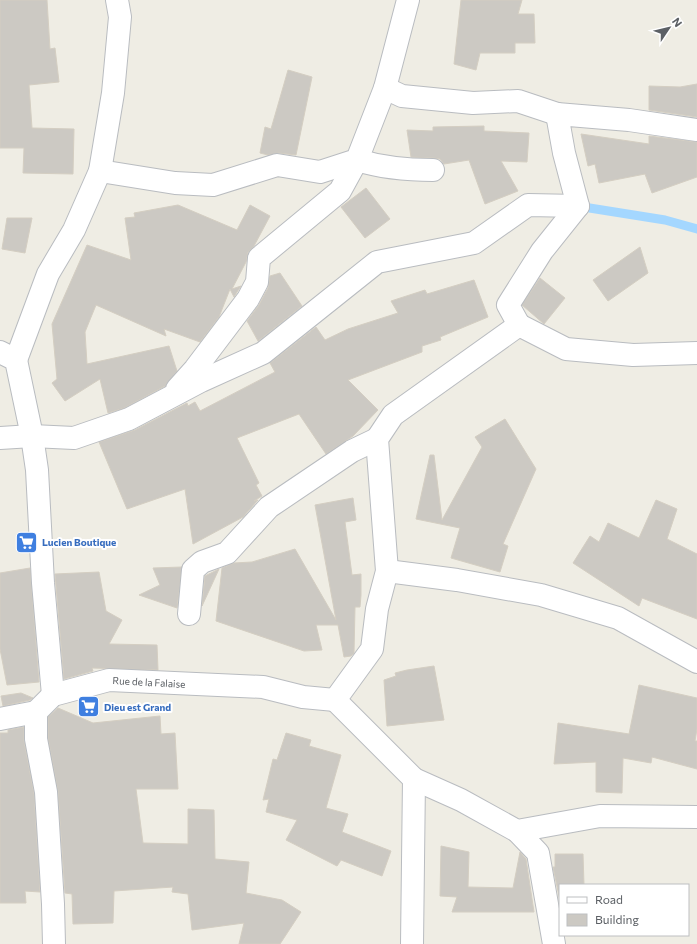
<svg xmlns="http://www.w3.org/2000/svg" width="697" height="944" font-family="Commissioner,sans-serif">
  <rect width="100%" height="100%" fill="#efede4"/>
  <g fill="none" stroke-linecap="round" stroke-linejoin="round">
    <path stroke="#a4d7ff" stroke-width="9" d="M577,206L665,220L697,229"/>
  </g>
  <g fill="#ccc9c3" stroke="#d4cec2">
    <path d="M0,0H47L50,49L55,48L59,82L29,85L32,128L74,129L73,174L23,173L24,148H0Z"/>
    <path d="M461,0H522L518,14H534L535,43H515V53H480L476,70L454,64Z"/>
    <path d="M288,70L312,77L296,155L279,153L268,155L260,153L265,127L271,129Z"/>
    <path d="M697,84V117L649,110V86L680,87Z"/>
    <path d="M484,126V131L529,133L527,162L501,161L518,191L485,204L469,160L444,164L440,159L434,158L411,157L407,130L433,131V127Z"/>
    <path d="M581,134L649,144V136L697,142V177L652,193L645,174L599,183L595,164L588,166Z"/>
    <path d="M366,188L390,219L365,238L341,207Z"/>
    <path d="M178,205L237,230L250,205L270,216L254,246L248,252L246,262L232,289L241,286L237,292L234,297L230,289L219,317L200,342L164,329L166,336L96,305L85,332L87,364L169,346L177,371L165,386L124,408L108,413L100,379L65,401L52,383L57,379L52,324L87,245L131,260L125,218L135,217L134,213Z"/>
    <path d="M7,218H32L25,253L2,249Z"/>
    <path d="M640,247L648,273L608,301L593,280Z"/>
    <path d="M280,273L302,306L258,341L247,321L259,305L268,288L270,276Z"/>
    <path d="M540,278L565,298L544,324L522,305Z"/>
    <path d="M474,280L488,317L440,337L441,340L422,346V352L348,380L378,410L353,436L326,454L299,414L237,438L259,483L256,485L262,496L254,501L258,500L243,517L193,544L185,489L127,509L99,442L135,430L187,403L188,406L195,402L200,411L275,372L270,363L316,327L325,340L348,329L398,313L391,301L425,290L427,294Z"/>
    <path d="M505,419L536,469L503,544L508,546L500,572L451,558L460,528L416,519L430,455H434L442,520L482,447L475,437Z"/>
    <path d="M353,498L356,520L345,522L352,575L361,574V595L360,607H355L354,653L351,656L344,657L338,625H316L322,650L304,651L216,621L222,568L234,563L252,562L295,549L336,620L315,505Z"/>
    <path d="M656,500L677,509L667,539L697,554V619L642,598L639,606L573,563L590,536L599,542L608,523L639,538Z"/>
    <path d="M182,567L177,608L139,595L160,585L153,568Z"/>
    <path d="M30,568L39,682L7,685L0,649V573Z"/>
    <path d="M219,569L202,606L205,576Z"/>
    <path d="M99,572L106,611L122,620L109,644L157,645L158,670L92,668L93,671L64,679L55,574Z"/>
    <path d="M434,666L444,720L387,726L384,680L396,676L395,673L407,670Z"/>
    <path d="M639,685L697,698V729L695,741H697V769L652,757L651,763L623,758L622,793L596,792V762L554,764L558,723L629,734Z"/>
    <path d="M21,693L33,698L30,700L3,706L1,696Z"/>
    <path d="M58,708L93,723L160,716L161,734L175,733L178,789H136L143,843L188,844V809L214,810L215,859L249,862L246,893L282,900L301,912L280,944H239L244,923L192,930L188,894L172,892L173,887L114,891L113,923L73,924L72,894L65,893L58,791L48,738V717Z"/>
    <path d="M24,727V741L34,794L40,892L25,891L26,903H0V733H8V730Z"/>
    <path d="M286,733L311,740L309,746L341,755L326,808L348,814L342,832L391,851L382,876L341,860L337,866L286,840L297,820L266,812L269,799L263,800L273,759L277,760Z"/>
    <path d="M441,846L469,852L468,887L513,888L520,852L526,859L534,912H452L457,897L440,896Z"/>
    <path d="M555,854H583L584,885H560V901L553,867H555Z"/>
  </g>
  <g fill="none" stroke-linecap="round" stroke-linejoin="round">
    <defs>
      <g id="street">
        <path d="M408,0L385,88L402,96L473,103L518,101L557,114"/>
        <path d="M100,171L175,183L213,185L277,165L320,172L357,160L385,88"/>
        <path d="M519,325L508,305L542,251L578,206L564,153L557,114L629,120L697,130"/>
        <path d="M0,352L16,360L32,436L37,470L43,583L53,695"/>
        <path d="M16,360L48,274L74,230L100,171L113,93L120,17L117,0"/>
        <path d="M177,389L195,369L248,299L257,282L259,258L340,191L357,160C383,168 406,170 433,170"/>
        <path d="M0,438L32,436L74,438L129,419L201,381L263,353L377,262L474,243L528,205L578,206"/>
        <path d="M387,571L457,580L541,595L618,618L697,662"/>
        <path d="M189,614L193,570L202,562L227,553L269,507L352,451L377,439"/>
        <path d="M0,719L36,712"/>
        <path d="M414,779L461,800L517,831L600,816L697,817"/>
        <path d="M517,831L538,853L554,944"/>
        <path d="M54,944L53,904L46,792L36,739V712L53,695L109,680L263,687L303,697L335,700"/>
        <path d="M412,944L414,779L335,700L372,649L377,609L387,571L377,439L393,415L519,325L566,349L633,355L697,353"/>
      </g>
    </defs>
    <use href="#street" stroke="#b9bcc0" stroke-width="24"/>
    <use href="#street" stroke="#fff" stroke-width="22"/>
  </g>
  <defs>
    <symbol id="supermarket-square" viewBox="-11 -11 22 22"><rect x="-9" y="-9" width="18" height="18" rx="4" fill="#3f7fe0" stroke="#fff"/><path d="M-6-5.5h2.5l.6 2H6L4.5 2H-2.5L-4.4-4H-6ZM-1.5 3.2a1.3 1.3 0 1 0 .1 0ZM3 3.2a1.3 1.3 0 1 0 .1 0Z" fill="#fff"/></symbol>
  </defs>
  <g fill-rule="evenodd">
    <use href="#supermarket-square" x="14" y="530" width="25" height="25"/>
    <use href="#supermarket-square" x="76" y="694" width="25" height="25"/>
  </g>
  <g text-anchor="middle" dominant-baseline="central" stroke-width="4" stroke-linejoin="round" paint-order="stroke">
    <g font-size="10" font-weight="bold" fill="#366cbe" stroke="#fff" text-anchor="start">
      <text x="42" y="542">Lucien Boutique</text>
      <text x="104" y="707">Dieu est Grand</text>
    </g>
    <g font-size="10" fill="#5c6065" stroke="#fff">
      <text transform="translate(149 682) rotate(3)">Rue de la Falaise</text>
    </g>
  </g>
  <rect x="559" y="884" width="130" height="52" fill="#ffffff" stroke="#bebfc1"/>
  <rect x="567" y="897" width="20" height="6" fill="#ffffff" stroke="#bebfc1"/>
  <text x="595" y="904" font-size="12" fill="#5c6065">Road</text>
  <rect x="567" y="914" width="20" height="12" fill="#ccc9c3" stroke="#bebfc1"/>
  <text x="595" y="924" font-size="12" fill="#5c6065">Building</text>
  <g transform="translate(669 28) rotate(55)" stroke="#ffffff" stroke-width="3" paint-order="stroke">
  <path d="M0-3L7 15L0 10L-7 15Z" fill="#5c6065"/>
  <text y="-6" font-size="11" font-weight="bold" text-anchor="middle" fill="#5c6065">N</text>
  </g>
</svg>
